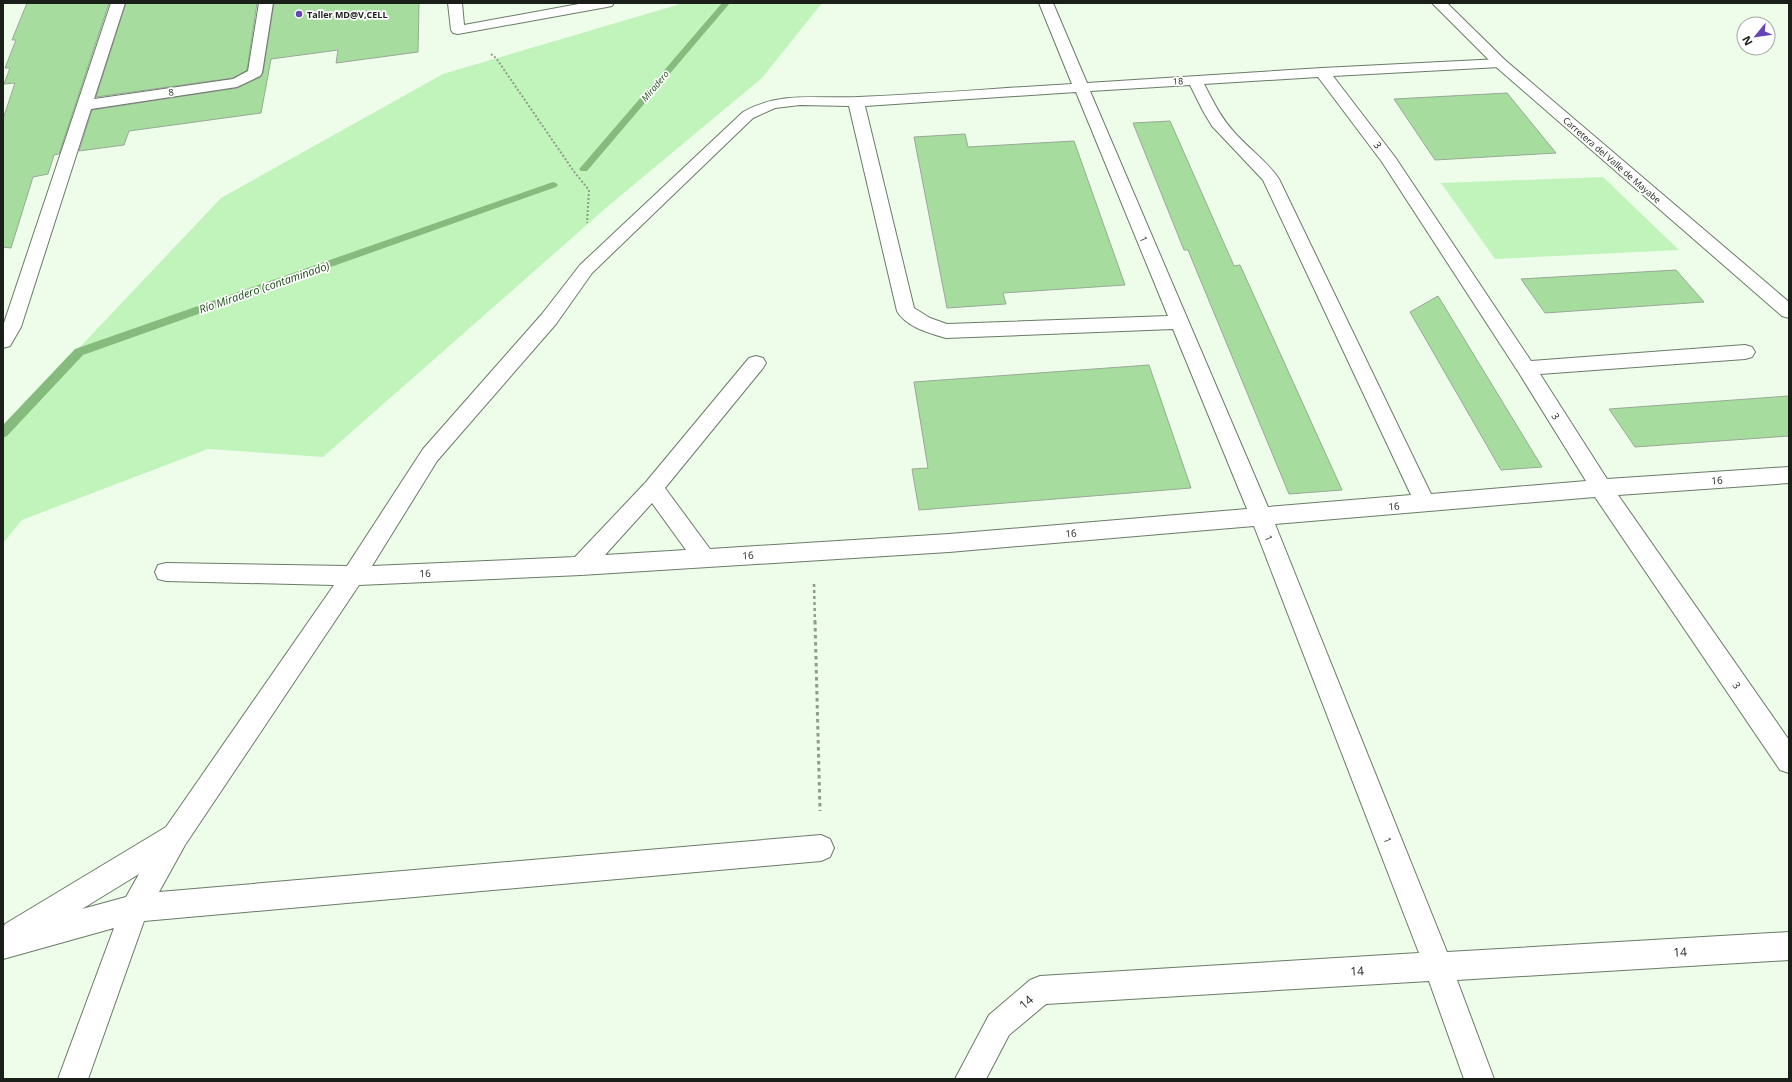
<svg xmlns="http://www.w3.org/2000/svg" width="1792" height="1082" font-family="'Open Sans',sans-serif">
  <rect width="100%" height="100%" fill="#edfdea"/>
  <g fill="#c1f4ba">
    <path d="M678,3H822L762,78L607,207L323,457L208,449L22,520L3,543V437L46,383L221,198L443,74L677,5Z"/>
    <path d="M1603,177L1679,250L1495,259L1441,183Z"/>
  </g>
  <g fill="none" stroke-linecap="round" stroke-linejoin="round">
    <g fill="#85bb7d" fill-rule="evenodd">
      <path d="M722,3H730L587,171H581L579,169L581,167Z"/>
      <path d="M553,182L556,183L558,185L556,187L83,355L7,436L3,438V425L75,349Z"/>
    </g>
  </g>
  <g fill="#a6dd9e" stroke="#98a896">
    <path d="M27,3H109L59,154L54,155L48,174L33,177L11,248L3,247V119L15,83L4,84L10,68H5L16,40H12Z"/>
    <path d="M126,3H257L247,70L233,78L96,97Z"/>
    <path d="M274,3H419L418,52L336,63L338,50L271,59L261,113L129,131L124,145L79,151L92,110L237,88L261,77L263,73Z"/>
    <path d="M1507,93L1556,153L1435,160L1394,99Z"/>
    <path d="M1170,121L1234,266L1240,265L1342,490L1289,494L1188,250H1184L1133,123Z"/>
    <path d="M965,134L968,147L1074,141L1125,285L1003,293L1006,304L947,308L914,137Z"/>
    <path d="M1676,270L1704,302L1545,313L1521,279Z"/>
    <path d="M1438,296L1542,467L1501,470L1410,312Z"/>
    <path d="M1149,365L1191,488L919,510L912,469L928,468L914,382Z"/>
    <path d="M1789,396V436L1635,447L1609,409Z"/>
  </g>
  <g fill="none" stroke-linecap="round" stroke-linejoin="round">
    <defs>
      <g id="minor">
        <path d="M111,3H125L94,99L233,79L248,71L259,3H273L262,73L260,76L237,87L91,109L21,327L10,346L3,348V326Z"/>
        <path d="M448,3H462L464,25L584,3H614L612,6L607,7L458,34L453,33L451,30Z"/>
        <path d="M1039,3H1053L1087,83L1322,68L1500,59L1505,60L1507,63L1505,66L1500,67L1333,76L1395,157L1531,361L1745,345L1752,347L1755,352L1752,357L1745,359L1540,374L1607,479L1789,467V483L1618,495L1789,740V773L1780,770L1595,497L1275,524L1447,952L1789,932V960L1457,980L1494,1079H1464L1429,981L1046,1004L1009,1035L986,1079H955L989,1015L1030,980L1040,976L1419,953L1254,526L949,552L581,575L359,585L185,845L159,892L821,835L830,839L834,848L830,857L821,861L144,921L88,1079H58L114,928L3,959V929L5,924L166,827L334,585L166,581L158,579L155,572L158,565L166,563L347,566L423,449L542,314L580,265L743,112C780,91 817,99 858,97C929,94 1001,88 1072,84ZM1318,77L1382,162L1519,373L1586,481L1431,494L1279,179C1267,161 1248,148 1234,132C1221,118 1213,101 1204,84ZM1190,85L1203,111L1212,126L1263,180L1411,495L1268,507L1090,91ZM1076,92L1168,316L947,324L930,318L914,308L865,106ZM800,105L849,106L897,311C906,327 929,333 946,338L1173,329L1247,509L949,534L710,549L665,488L763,368L766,363L763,358L756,356L749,358L646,482L575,557L372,566L437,461L556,324L592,273L753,118L775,108ZM652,503L686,550L605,555ZM139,874L126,897L82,909Z"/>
      </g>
      <path id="major" d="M1432,3H1447L1505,60L1789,302V318L1782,316L1495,66Z"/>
    </defs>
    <use href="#minor" stroke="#6b7a69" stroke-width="2"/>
    <use href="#major" stroke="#6b7a69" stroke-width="2"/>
    <path stroke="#8f9b8d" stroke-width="2" stroke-dasharray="2 2" stroke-linecap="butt" d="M491,54L496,58L575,173L589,190L587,223"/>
    <path stroke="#8f9b8d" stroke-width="2.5" stroke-dasharray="3 3" stroke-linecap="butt" d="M814,584L815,622"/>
    <path stroke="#8f9b8d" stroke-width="3" stroke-dasharray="3.5 3.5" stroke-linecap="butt" d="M815,621L820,811"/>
    <use href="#minor" fill="#fff" fill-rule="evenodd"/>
    <use href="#major" fill="#fff" fill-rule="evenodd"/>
  </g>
  <circle fill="#6543bb" stroke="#fff" stroke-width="1.5" cx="299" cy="14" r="4"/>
  <g text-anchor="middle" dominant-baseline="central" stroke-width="3.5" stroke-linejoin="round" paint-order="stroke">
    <g font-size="9" font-weight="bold" fill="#1a2019" stroke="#fff" text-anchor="start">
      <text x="307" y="14">Taller MD@V,CELL</text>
    </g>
    <g font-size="9" fill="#1a2019" stroke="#fff">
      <text transform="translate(1178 81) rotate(-3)">18</text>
      <text transform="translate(171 92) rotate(-8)">8</text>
      <text transform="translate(1612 160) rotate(41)">Carretera del Valle de Mayabe</text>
    </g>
    <g font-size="9" font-style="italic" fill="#184d11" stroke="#fff">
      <text transform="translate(655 86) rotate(-50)">Miradero</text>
    </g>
    <g font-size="10" fill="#1a2019" stroke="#fff">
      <text transform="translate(1378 145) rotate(53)">3</text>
      <text transform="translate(1144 239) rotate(68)">1</text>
      <text transform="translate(1556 416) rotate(58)">3</text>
      <text transform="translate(1717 480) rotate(-4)">16</text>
      <text transform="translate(1394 506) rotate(-5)">16</text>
      <text transform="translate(1071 533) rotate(-5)">16</text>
      <text transform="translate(1269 538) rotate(68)">1</text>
      <text transform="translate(748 555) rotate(-4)">16</text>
      <text transform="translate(425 573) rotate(-2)">16</text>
      <text transform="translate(1737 685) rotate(55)">3</text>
      <text transform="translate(1388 840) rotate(68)">1</text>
    </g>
    <g font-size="11" font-style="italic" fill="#184d11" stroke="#fff">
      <text transform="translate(264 287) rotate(-19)">Río Miradero (contaminado)</text>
    </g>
    <g font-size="12" fill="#1a2019" stroke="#fff">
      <text transform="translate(1680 952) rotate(-3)">14</text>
      <text transform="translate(1357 971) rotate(-3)">14</text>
      <text transform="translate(1026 1002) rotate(-41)">14</text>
    </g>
  </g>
  <rect width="1792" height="1082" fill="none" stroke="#1a2019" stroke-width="8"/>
  <g transform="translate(1756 36) rotate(241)"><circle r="19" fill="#ffffff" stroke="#a3a6a3"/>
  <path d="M0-3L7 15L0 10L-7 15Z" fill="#6543bb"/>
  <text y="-6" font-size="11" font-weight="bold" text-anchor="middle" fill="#1a2019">N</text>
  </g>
</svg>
